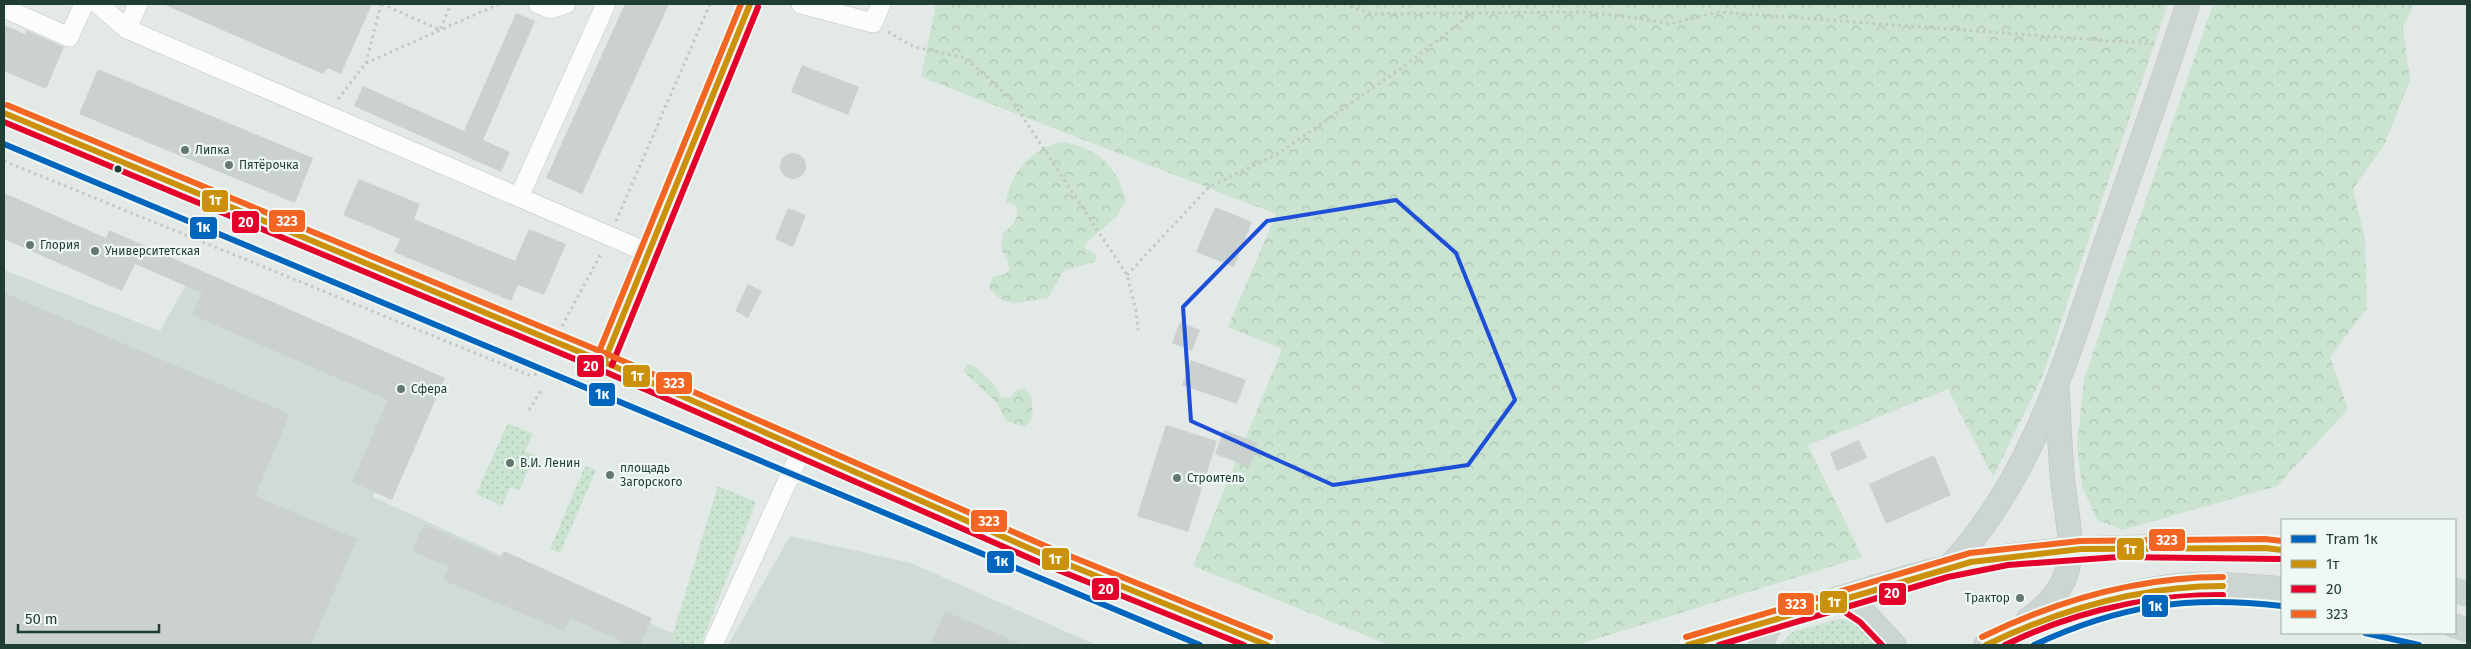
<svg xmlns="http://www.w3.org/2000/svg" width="2471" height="649" font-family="'Fira Sans',sans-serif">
  <defs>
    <pattern id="grass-dots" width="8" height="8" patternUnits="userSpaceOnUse" patternTransform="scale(1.25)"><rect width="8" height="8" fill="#cbe3d1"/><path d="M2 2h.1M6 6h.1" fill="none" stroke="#aec4b4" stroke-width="1.8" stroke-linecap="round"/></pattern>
    <pattern id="forest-crowns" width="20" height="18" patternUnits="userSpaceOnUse" patternTransform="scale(1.25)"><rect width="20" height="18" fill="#cbe3d1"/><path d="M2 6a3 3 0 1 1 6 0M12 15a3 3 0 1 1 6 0" fill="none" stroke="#aec4b4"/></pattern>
  </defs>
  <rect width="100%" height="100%" fill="#e3e9e6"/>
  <g fill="#d0dad6">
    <path d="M4,270L160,331L190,278L420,372L373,497L698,645H4Z"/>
    <path d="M790,536L911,563L1096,645H728Z"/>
  </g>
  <g fill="url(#grass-dots)">
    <path d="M508,423L533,434L525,451L535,455L519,491L510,487L502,506L476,494Z"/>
    <path d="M585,466L596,470L560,553L550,549Z"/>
    <path d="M718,486L756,502L701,645H685L671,640Z"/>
    <path d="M1839,619L1858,621L1883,645H1781L1792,632Z"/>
  </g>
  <g fill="url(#forest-crowns)">
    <path d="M936,4H2168L2043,375L1993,477L1948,389L1808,445L1862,557L1577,645H1389L1193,566L1282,349L1228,327L1276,214L921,77Z"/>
    <path d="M2213,4H2414L2403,27L2410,80L2384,145L2353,189L2365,238L2367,308L2330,357L2348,409L2277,486L2122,530L2097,520L2082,486L2077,446L2084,379Z"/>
    <path d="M1064,142C1099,149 1116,165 1126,200L1117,216L1085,244V248L1097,256L1095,262L1064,270L1048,298C1023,301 1005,311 989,287L993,277L1005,274L1009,270L1007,258L1001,250L1003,233C1014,226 1019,219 1016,206L1006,202C1010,172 1035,145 1064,142Z"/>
    <path d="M968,364L973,365L994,384L1001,397L1010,398L1015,391L1025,388L1031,397L1033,418L1025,427L1006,421L997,403L963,371Z"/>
  </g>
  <g fill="#cbd1cf">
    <path d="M163,4H372L341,74L328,68L323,74Z"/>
    <path d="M625,4H669L582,194L546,178Z"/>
    <path d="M516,13L535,21L483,140L510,152L501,172L354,106L363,86L464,131Z"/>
    <path d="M4,25L25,34L26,30L64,47L46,89L4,71Z"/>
    <path d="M802,65L859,87L848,115L791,92Z"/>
    <path d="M98,69L313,158L295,203L79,114Z"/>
    <circle cx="793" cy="166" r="13"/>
    <path d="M359,179L420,204L414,219L515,261L529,229L566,244L544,295L518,285L511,301L394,252L400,239L343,215Z"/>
    <path d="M4,193L106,238L109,230L445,378L392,500L352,482L388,400L192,315L202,293L135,264L122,291L4,239Z"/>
    <path d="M1215,207L1252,222L1234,267L1196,252Z"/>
    <path d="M788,208L806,215L793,247L775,239Z"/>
    <path d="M748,284L762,291L748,318L735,311Z"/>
    <path d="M4,293L290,414L255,496L357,539L311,645H4Z"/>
    <path d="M1180,322L1200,330L1192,351L1172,343Z"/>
    <path d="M1191,360L1246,380L1237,404L1182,385Z"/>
    <path d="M1166,425L1217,441L1188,532L1137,516Z"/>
    <path d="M1224,430L1258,443L1250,467L1215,454Z"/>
    <path d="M1859,440L1867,458L1837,471L1830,453Z"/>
    <path d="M1934,455L1951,495L1886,524L1869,484Z"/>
    <path d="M424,524L500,558L504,551L652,618L640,645H620L621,641L570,618L564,631L443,580L449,567L412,551Z"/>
    <path d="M945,611L1024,645H930Z"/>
  </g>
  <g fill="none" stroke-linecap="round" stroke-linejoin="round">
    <defs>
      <g id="minor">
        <path d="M98,4L127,29L649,253"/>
        <path d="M538,4L551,9L566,4"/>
        <path d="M801,4L873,23L881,4"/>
        <path d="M4,8L69,37L84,4"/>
        <path d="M127,29L138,4"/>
        <path d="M4,113L604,362L1047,556L1267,645"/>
        <path d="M519,197L606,4"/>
        <path d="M604,362L750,4"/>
        <path d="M713,645L802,449"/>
        <path d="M1688,645L1772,621"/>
      </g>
      <g id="major">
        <path d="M1948,568C2031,481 2065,363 2103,251C2132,169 2161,87 2188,4"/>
        <path d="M2455,590L2467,594"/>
        <path d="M1839,598L1866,615L1894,645"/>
        <path d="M2028,620C2085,579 2070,543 2063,483C2060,452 2059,421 2057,390"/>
        <path d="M2455,626L2467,630"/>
        <path d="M1760,645L1772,621C1849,595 1928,567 2009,556C2093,544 2180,547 2265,548L2282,550"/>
        <path d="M1986,645C2044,614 2136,586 2202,584C2228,584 2256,587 2282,589"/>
      </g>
    </defs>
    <use href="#minor" stroke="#c0c6c3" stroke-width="20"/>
    <use href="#major" stroke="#bbc5c2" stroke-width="25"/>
    <g stroke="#c0c9c5" stroke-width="3" stroke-dasharray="2.5 4" stroke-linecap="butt">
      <path d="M382,4L440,30L451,4"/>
      <path d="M1344,4L1372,14L1584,12L1632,17L1670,24L1718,12L2154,44"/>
      <path d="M888,32L914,47L966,58L1011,99L1127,275L1136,311L1138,330"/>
      <path d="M366,63L381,4"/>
      <path d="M338,99L366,63L499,4"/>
      <path d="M4,161L529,375L539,374L543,364"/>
      <path d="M616,221L710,4"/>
      <path d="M1127,275L1209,187L1279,153L1403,67L1473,13"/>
      <path d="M562,326L602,252"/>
      <path d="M529,410L542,389"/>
    </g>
    <use href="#minor" stroke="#fbfcfb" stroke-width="19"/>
    <use href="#major" stroke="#cdd5d2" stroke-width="24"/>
    <defs>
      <g id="bus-1">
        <path d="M4,113L604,362L1047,556L1267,645"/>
        <path d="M604,362L750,4"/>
        <path d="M1688,645L1971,562L2081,549L2265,548L2282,550"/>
        <path d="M1986,645C2061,609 2140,586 2223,586"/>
      </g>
      <g id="bus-2">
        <path d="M4,122L601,370L1043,564L1244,645"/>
        <path d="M612,365L758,7"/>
        <path d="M1834,605L1860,622L1882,645"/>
        <path d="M1719,645L1948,577L2008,565L2118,557L2281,559"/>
        <path d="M2005,645C2073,612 2148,595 2223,595"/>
      </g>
      <g id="bus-3">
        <path d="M7,105L607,354L1050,548L1270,637"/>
        <path d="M596,359L741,4"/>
        <path d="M1686,637L1970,553L2080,541L2265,539L2282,541"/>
        <path d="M1982,637C2058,600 2138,577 2223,577"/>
      </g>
    </defs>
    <use href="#bus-1" stroke="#f0f8f4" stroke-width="10"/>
    <use href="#bus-2" stroke="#f0f8f4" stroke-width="10"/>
    <use href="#bus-3" stroke="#f0f8f4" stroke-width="10"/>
    <use href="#bus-1" stroke="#cc910a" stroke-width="6"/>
    <use href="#bus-2" stroke="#e4002b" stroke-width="6"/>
    <use href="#bus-3" stroke="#f26522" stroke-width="6"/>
    <defs>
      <g id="tram-1">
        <path d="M4,144L1200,645"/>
        <path d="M2365,633L2419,645"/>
        <path d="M2034,645C2120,605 2188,595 2282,606"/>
      </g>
    </defs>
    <use href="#tram-1" stroke="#f0f8f4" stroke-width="10"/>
    <use href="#tram-1" stroke="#0065bd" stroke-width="6"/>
  </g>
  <path fill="none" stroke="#1d4ed8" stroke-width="4" stroke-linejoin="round" d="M1396,200L1456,253L1515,400L1468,465L1333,485L1191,421L1183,307L1267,221Z"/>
  <g fill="#647972" stroke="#f0f8f4" stroke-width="2">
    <circle cx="185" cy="150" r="5"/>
    <circle cx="229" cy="165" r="5"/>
    <circle cx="30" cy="245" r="5"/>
    <circle cx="95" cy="251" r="5"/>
    <circle cx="401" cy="389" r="5"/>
    <circle cx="510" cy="463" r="5"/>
    <circle cx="610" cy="475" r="5"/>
    <circle cx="1177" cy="478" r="5"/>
    <circle cx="2020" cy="598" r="5"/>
  </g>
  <circle fill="#1f3d33" stroke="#f0f8f4" stroke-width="2" cx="118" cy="169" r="4.5"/>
  <g text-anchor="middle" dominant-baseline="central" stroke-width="4.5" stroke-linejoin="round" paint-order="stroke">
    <g font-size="12" fill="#1f3d33" stroke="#f0f8f4" text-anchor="start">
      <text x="195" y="150">Липка</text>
      <text x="239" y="165">Пятёрочка</text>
      <text x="40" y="245">Глория</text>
      <text x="105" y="251">Университетская</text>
      <text x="411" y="389">Сфера</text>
      <text x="520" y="463">В.И. Ленин</text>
      <text x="620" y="468">площадь<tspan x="620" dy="14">Загорского</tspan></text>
      <text x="1187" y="478">Строитель</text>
      <text x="2010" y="598" text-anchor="end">Трактор</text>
    </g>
  </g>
  <g stroke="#f0f8f4" stroke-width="2">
    <rect x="201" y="189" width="28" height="24" rx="5" fill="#cc910a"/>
    <rect x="268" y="209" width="38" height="24" rx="5" fill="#f26522"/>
    <rect x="231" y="210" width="29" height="24" rx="5" fill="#e4002b"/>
    <rect x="189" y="216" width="29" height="24" rx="5" fill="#0065bd"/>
    <rect x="576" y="354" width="29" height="24" rx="5" fill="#e4002b"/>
    <rect x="622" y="364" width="29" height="24" rx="5" fill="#cc910a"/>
    <rect x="655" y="371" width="38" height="24" rx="5" fill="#f26522"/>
    <rect x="588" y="382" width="28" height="25" rx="5" fill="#0065bd"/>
    <rect x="970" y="509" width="38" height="24" rx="5" fill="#f26522"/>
    <rect x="2148" y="528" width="38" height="24" rx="5" fill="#f26522"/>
    <rect x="2116" y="537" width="29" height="24" rx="5" fill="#cc910a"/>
    <rect x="1041" y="547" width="29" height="24" rx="5" fill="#cc910a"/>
    <rect x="986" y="550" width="29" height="24" rx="5" fill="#0065bd"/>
    <rect x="1091" y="577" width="29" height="24" rx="5" fill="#e4002b"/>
    <rect x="1878" y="582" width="29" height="24" rx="5" fill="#e4002b"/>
    <rect x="1819" y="590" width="29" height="24" rx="5" fill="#cc910a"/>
    <rect x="1777" y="592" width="38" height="24" rx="5" fill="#f26522"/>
    <rect x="2141" y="594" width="28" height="24" rx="5" fill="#0065bd"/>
  </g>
  <g font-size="14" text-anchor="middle" font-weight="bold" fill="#fff">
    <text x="215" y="205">1т</text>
    <text x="287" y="226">323</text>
    <text x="246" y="227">20</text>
    <text x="203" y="232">1к</text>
    <text x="591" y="371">20</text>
    <text x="637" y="381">1т</text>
    <text x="674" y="388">323</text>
    <text x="602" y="399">1к</text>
    <text x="989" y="526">323</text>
    <text x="2167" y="545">323</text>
    <text x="2130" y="554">1т</text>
    <text x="1055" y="564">1т</text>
    <text x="1001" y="566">1к</text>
    <text x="1106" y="594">20</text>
    <text x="1892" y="598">20</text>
    <text x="1834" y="607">1т</text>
    <text x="1796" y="609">323</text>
    <text x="2155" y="611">1к</text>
  </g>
  <rect width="2471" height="649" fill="none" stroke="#1f3d33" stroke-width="10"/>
  <rect x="2281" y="519" width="175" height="115" fill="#f0f8f4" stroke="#9cada7"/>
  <rect x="2291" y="535" width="25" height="8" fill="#0065bd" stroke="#9cada7"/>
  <text x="2326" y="544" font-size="15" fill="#1f3d33">Tram 1к</text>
  <rect x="2291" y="560" width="25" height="8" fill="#cc910a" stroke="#9cada7"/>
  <text x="2326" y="569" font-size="15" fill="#1f3d33">1т</text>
  <rect x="2291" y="585" width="25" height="8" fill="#e4002b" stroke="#9cada7"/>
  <text x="2326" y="594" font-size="15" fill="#1f3d33">20</text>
  <rect x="2291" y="610" width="25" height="8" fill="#f26522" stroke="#9cada7"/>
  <text x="2326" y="619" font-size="15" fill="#1f3d33">323</text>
  <path d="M18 624v8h141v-8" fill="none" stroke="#1f3d33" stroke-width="2.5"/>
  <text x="25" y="624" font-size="15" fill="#1f3d33" stroke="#f0f8f4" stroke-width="4" paint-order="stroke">50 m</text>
</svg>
